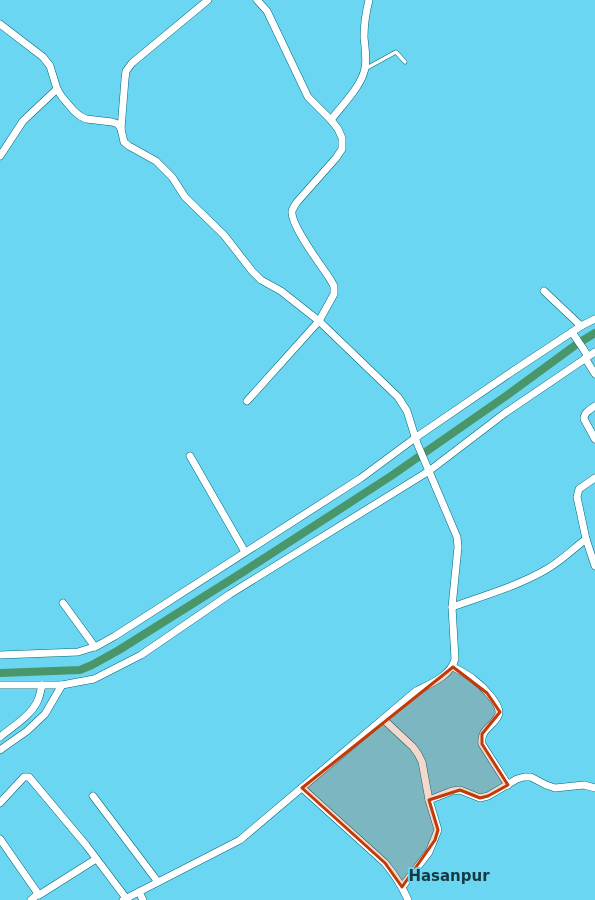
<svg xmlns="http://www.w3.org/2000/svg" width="595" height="900" font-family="'DejaVu Sans',sans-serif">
  <rect width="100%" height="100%" fill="#6bd6f1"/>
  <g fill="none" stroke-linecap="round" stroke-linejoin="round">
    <path stroke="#49966a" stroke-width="8" d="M0,673L80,670L92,665L119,650L243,572L391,476L506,396L577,344L595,333"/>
    <defs>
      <path id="service" d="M365,69L396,52L405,62"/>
      <g id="minor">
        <path d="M0,24L43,57L50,66L57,89L62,97L74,111L80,116L86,119L112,122L118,124L121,129L124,142L129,146L156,161L172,177L185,197L224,235L252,271L261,280L281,291L319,321L398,397L407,411L417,443L457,537L458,547L452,607L455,659C451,676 430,684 416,691L240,840L123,900"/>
        <path d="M331,120C342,105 362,86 365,68C367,58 365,48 364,37C364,25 366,12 369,0"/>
        <path d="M121,129L125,79L126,71L132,63L208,0"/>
        <path d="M0,156L23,121L57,89"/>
        <path d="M544,291L581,326"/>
        <path d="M572,332L588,356"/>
        <path d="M585,358L595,374"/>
        <path d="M247,401L319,321L334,294V286L330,279C321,265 290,225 292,211C293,208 295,205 297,202L336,158L342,149V138L338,129L331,120L308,97L267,11L257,0"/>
        <path d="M595,406C590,410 584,412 584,419L595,439"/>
        <path d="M190,456L245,552"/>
        <path d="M595,478L579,489L577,497L586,539L595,566"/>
        <path d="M63,603L95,647"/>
        <path d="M452,607C483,596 518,586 547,569C561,561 573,549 586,539"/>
        <path d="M0,655L78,652L97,646L115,636L361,478L415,438L513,371L581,326L595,319"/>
        <path d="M453,667C459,670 466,674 472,678C480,684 504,706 498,716C492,728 480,729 482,744L508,785"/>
        <path d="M0,685H62L94,679L141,655L230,594L429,471L505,413L595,352"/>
        <path d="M383,719L413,747L418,754L422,762L429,800L438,830L429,852L402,887"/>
        <path d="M0,737C13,726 31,716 38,700C40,695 41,689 42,685"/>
        <path d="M0,750L27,731L45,714L62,685"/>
        <path d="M302,788L385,863C395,875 402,886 408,900"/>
        <path d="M93,796L158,882"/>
        <path d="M429,800L452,791L460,790L480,798L488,796L517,779L524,777H531L546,785L555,788L584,785L595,788"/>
        <path d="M0,803L24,777H29L86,845L126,898"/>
        <path d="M0,839L39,895L96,859"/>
        <path d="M139,892L143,900"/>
        <path d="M31,900L38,894"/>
      </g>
    </defs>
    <use href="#service" stroke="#00677a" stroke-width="4.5"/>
    <use href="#minor" stroke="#00677a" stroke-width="8"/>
    <use href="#service" stroke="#fff" stroke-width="3.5"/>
    <use href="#minor" stroke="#fff" stroke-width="7"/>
  </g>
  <path fill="#c23a07" fill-opacity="0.2" stroke="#c23a07" stroke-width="3" stroke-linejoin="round" d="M453,667L487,693L500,712L482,734V744L508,785L488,796L480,798L460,790L429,800L438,830L435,840L402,887L385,863L302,788Z"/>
  <g text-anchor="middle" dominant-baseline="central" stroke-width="4" stroke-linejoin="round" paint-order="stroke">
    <g font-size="15" font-weight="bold" fill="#173942" stroke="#6bd6f1">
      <text x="449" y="876">Hasanpur</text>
    </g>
  </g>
</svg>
